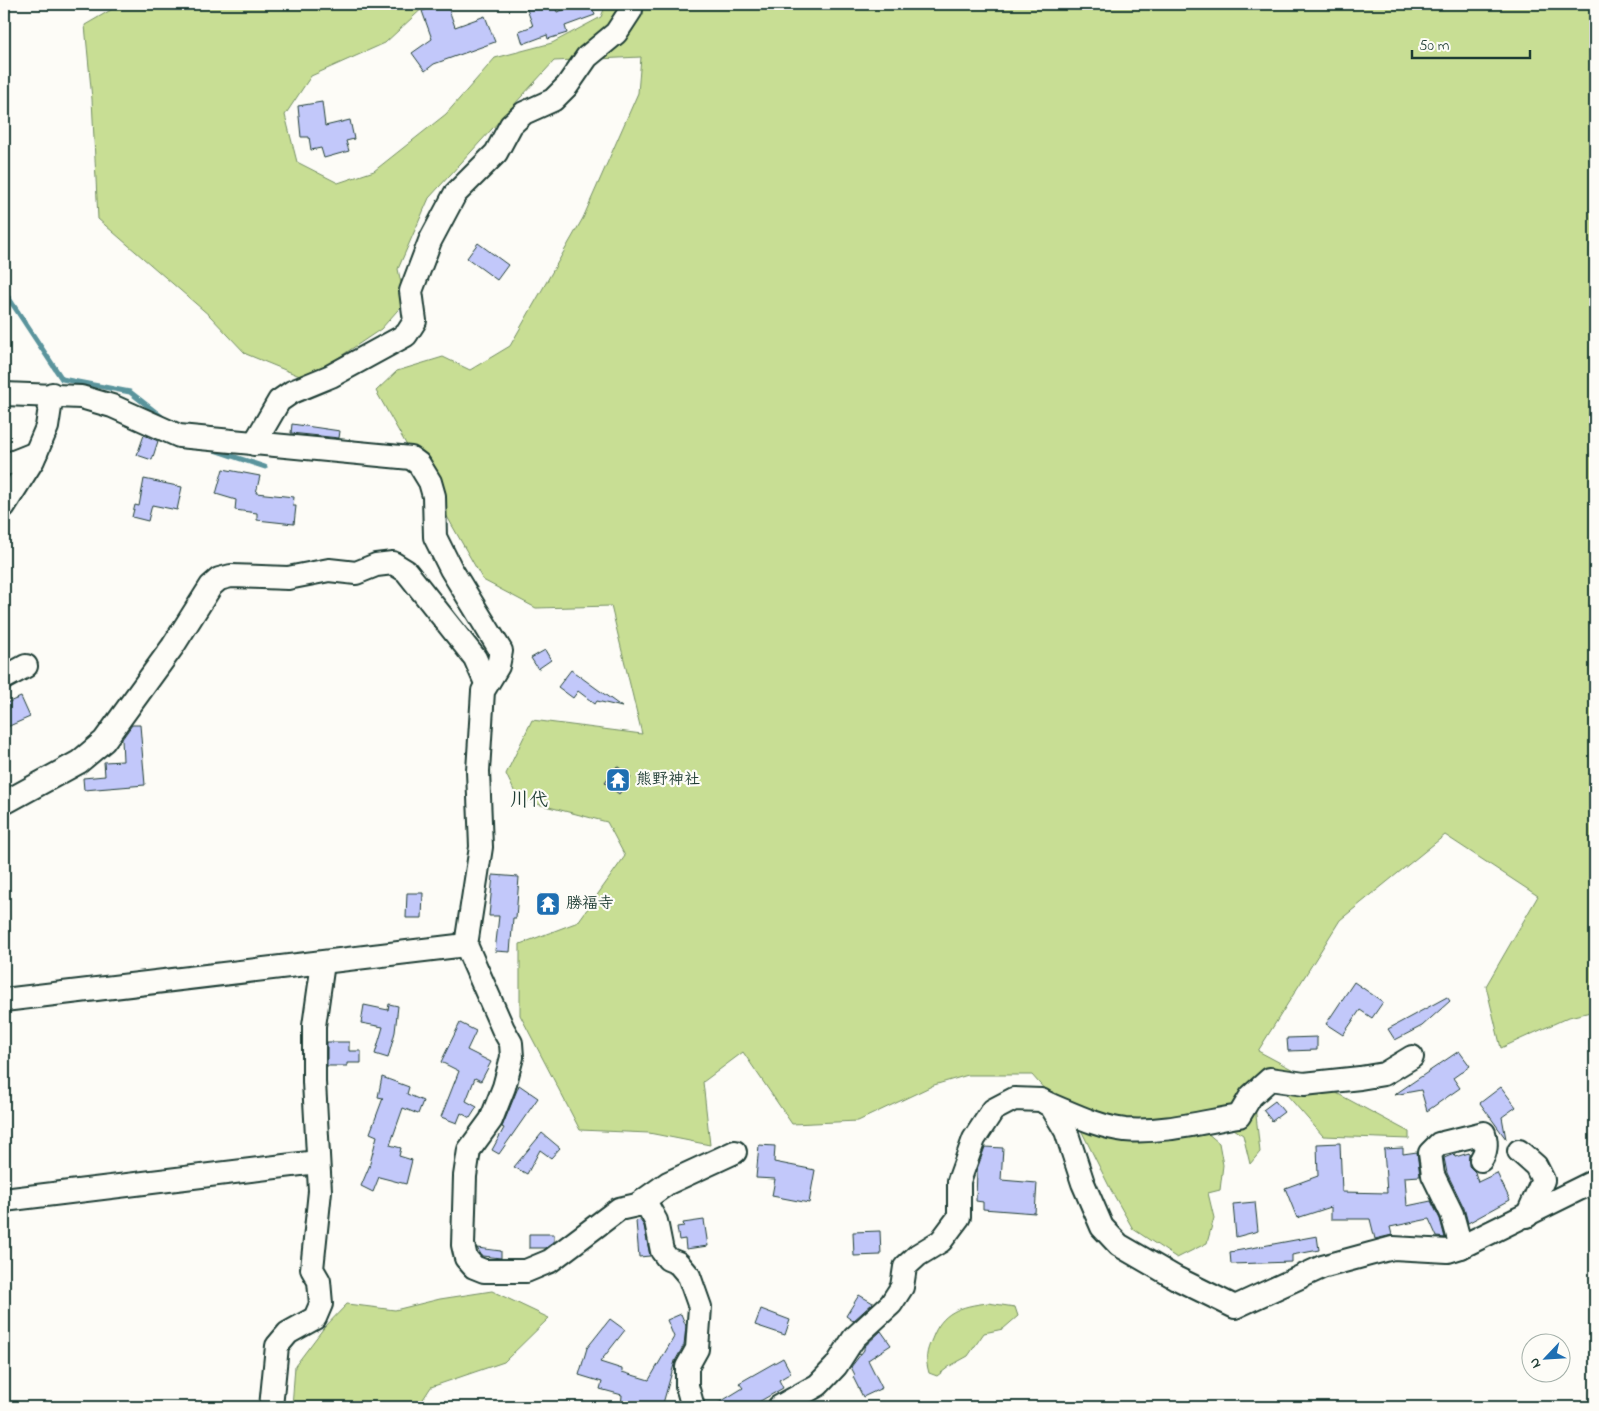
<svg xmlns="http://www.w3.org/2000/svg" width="1599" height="1411" font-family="'Indie Flower','Klee One',sans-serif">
  <rect width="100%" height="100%" fill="#fdfcf7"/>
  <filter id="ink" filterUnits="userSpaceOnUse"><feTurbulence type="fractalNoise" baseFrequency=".02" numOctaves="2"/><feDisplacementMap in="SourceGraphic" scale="10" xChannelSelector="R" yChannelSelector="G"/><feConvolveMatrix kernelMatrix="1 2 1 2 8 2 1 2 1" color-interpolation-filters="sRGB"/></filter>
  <g filter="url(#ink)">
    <g fill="#c8de94" stroke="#748e64">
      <path d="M121,4H427L385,43L311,76L285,115L297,162L338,183L374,171L446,114L495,58L552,43L601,17L606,4H1595V1011L1569,1017L1501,1048L1486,986L1538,896L1445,835L1340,920L1258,1051L1409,1132V1139L1323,1136L1279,1086L1255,1106L1260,1152L1250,1164L1243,1135L1217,1118L1193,1121L1219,1143L1223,1165L1220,1190L1208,1193L1214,1218L1207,1243L1177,1258L1133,1229L1111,1190L1082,1132L1032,1075H968L934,1085L858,1121L792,1124L743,1052L703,1082L710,1145L649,1133L580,1130L520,1015V944L578,922L625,856L607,822L518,799L506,774L532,720L642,734L611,606L536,608L483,580L376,391L397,371L443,357L470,370L510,346L583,218L638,93L641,57L554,61L429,198L398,269L405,302L381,329L307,379L246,354L210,316L98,219L92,99L85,25Z"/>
      <path d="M492,1291L549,1318L504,1362L431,1387L418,1407H292L295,1366L323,1329L347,1304L395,1310L440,1299Z"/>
      <path d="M988,1303L1015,1307L1018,1316L1003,1329L984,1333L968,1356L950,1366L937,1376L929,1373C925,1359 926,1352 932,1339C942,1312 960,1306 988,1303Z"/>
    </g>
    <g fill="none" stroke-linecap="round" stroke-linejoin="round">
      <g stroke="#5a949c" stroke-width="5">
        <path d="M4,291L62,379L130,392L162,417"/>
        <path d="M211,449L265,467"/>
      </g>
    </g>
    <g fill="#c2c8fa" stroke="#1f3d34">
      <path d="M443,4H447L455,27L485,16L495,42L434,64L425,71L412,53L432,39L422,11Z"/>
      <path d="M525,4H554L557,12L581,4H591L595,15L565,26L567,33L548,39L547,35L523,44L519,31L533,26Z"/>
      <path d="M322,102L325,126L350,120L354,139L346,141L349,151L324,158L321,148L311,150L309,137H301L298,106Z"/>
      <path d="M478,243L508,265L497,280L467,258Z"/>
      <path d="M292,424L340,431L339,438L291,433Z"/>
      <path d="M144,435L158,441L152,460L137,455Z"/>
      <path d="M223,469L260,476L256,493L294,497L293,506H296L294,524L257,520V513L235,510L236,500L216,494Z"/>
      <path d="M144,479L182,487L177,510L152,505L148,521L132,517L135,505L139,506Z"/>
      <path d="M545,650L551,660L538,669L531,658Z"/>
      <path d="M571,670L622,707L597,701L595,704L578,691L573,698L558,687Z"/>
      <path d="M21,697L30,717L7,727L4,719V704Z"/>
      <path d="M132,725H140L145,785L84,790L83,778L105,776L104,762L123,761L122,739Z"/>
      <path d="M617,766L631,777L619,794L605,783Z"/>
      <path d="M493,875L519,877L516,918H513L510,952L495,951L499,916H489Z"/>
      <path d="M407,893H423L422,918H406Z"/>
      <path d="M1354,982L1383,1002L1372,1018L1360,1010L1343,1035L1326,1024Z"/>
      <path d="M1447,997L1450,1001L1422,1026L1395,1040L1388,1029Z"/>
      <path d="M389,1004L398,1006L395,1032L388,1058L375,1054L383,1027L361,1023L364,1005L388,1010Z"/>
      <path d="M460,1023L476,1031L467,1050L491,1062L481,1081L475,1078L466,1101L477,1107L470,1118L461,1113L457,1123L441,1117L459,1071L441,1062Z"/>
      <path d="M1317,1037V1050L1288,1051L1287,1038Z"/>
      <path d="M327,1042H349V1051H361V1063H347V1066H327Z"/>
      <path d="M1459,1051L1470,1066L1453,1078L1460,1088L1427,1111L1421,1090L1394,1095Z"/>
      <path d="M382,1077L409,1087L407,1094L423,1101L418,1114L403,1108L390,1145L401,1148L399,1156L412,1160L406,1184L379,1177L373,1192L361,1186L369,1167L377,1136L370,1133L383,1098L378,1097Z"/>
      <path d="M519,1085L538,1098L499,1154L492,1150L504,1128L502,1127Z"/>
      <path d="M1501,1087L1516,1107L1502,1117L1506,1139L1480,1103Z"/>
      <path d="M1275,1101L1284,1112L1272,1121L1263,1110Z"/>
      <path d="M542,1133L560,1148L551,1158L540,1150L527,1174L514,1167Z"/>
      <path d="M1340,1143L1342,1192L1387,1193L1384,1149L1403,1148V1154L1417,1152L1420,1176L1405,1177L1407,1206L1431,1201L1440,1219L1445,1238L1437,1237L1429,1219L1390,1227L1392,1235L1375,1239L1370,1219H1331V1207L1297,1218L1285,1188L1318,1176L1317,1144Z"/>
      <path d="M759,1145L775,1146L774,1162L815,1170L809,1203L772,1196L775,1179L756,1178Z"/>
      <path d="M985,1147L1003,1148L1001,1180L1037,1183L1035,1213L983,1209V1202L976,1201L977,1169Z"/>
      <path d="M1469,1153V1166L1475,1172L1478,1182L1497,1173L1510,1200L1468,1223L1464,1208L1447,1173L1444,1158L1454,1154L1455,1157Z"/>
      <path d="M1255,1202L1258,1231L1236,1237L1233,1204Z"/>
      <path d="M640,1220L644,1226L650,1256L639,1257L636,1221Z"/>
      <path d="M704,1220L708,1246L686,1249L685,1239L679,1240L677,1227L684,1226L683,1223Z"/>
      <path d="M880,1231L881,1255L854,1256L853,1232Z"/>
      <path d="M529,1234H554V1242L546,1248H529Z"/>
      <path d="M1317,1236L1319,1250L1292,1255V1262L1231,1264L1230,1252Z"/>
      <path d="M477,1248L501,1251V1258L482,1256Z"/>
      <path d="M859,1295L873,1303L853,1321L846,1316Z"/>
      <path d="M761,1309L790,1320L785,1335L755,1325Z"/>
      <path d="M681,1314L686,1326L684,1345L675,1361L662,1407H621L622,1395L600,1389L602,1382L579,1375L587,1348L610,1319L625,1330L600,1362L622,1369V1372L649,1380L674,1337L667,1320Z"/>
      <path d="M881,1331L891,1345L868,1360L882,1388L863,1397L853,1377L855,1375L851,1367L864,1350V1347Z"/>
      <path d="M783,1358L791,1373L779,1380L783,1388L750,1407H712L743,1388L739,1383Z"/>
    </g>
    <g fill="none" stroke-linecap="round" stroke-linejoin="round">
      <defs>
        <g id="minor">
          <path d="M4,394L81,397L112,406L179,436L411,458L419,464L430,482L434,496L435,537L451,569L501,651L498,666L483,691L478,771L481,847L466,945L503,1029L511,1043L512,1057L504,1087L491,1120L469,1150L465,1176L463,1245L466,1258L474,1267L484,1271H526L550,1261L619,1209L637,1205H647L656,1221L662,1251L668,1259L678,1263L689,1276L700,1307L697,1349L687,1367V1386L693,1407"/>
          <path d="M254,444L279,401L292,392L331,376L406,335L415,321L411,291L430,241L455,194L496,153L511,125L524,113L553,100L567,86L587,57L616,33L631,10L630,4"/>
          <path d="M4,463H11L36,453"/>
          <path d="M4,506L33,460L47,427L52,394"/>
          <path d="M4,678L26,666"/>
          <path d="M4,803L79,762L104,741L173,646L211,586L219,579L231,576L288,578L329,570L356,573L376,565L393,563L406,571L475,658L486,683"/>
          <path d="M4,1000L466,945"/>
          <path d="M1046,1103C1071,1113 1098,1127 1125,1130C1163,1133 1202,1122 1239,1116L1251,1096L1270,1079L1304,1084L1360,1078L1384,1074L1412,1057"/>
          <path d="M1519,1151L1536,1166L1543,1180L1527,1216"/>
          <path d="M4,1200L317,1162"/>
          <path d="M637,1205L668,1183L735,1152"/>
          <path d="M1461,1247L1452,1214L1433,1175L1430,1153L1439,1144L1484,1133C1487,1143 1487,1151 1481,1160"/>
          <path d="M271,1407L277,1346L288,1333L315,1318L321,1304L319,1281L312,1269L320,1191L314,1082V1026L323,963"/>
          <path d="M779,1407L818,1385L836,1366L854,1338L891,1304L902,1287L905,1267L918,1255L941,1241L959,1217V1181L974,1139L993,1110L1014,1099L1041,1100L1051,1106L1066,1131L1083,1183L1102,1227L1119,1245L1176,1278L1235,1307L1322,1267L1370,1254L1393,1248L1448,1251L1461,1247L1595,1181"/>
        </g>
      </defs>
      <use href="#minor" stroke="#1f3d34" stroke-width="26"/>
      <use href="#minor" stroke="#fdfcf7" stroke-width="22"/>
    </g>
  </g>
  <defs>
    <symbol id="temple-square" viewBox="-11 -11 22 22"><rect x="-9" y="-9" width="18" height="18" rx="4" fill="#1f6fb2" stroke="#fdfcf7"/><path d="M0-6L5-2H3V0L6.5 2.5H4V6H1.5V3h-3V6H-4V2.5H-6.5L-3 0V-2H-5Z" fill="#fff"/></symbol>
  </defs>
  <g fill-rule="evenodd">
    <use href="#temple-square" x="604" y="766" width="28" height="28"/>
    <use href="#temple-square" x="534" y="890" width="28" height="28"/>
  </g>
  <g text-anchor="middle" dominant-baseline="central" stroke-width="4.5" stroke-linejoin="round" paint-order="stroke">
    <g font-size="16" font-weight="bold" fill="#1f3d34" stroke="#fdfcf7" text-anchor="start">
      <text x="636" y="780">熊野神社</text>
      <text x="566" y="904">勝福寺</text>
    </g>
    <g font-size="19" font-weight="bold" fill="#1f3d34" stroke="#fdfcf7">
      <text x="529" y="801">川代</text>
    </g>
  </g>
  <rect width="1599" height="1411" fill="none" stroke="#fdfcf7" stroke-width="20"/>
  <rect x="10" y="10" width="1579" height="1391" fill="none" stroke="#1f3d34" stroke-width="2" filter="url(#ink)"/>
  <g transform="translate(1546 1358) rotate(245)"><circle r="24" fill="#fdfcf7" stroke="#a4b0a9"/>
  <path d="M0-4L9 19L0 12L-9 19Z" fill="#1f6fb2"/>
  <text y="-8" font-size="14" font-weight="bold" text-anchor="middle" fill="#1f3d34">N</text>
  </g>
  <path d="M1412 50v8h118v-8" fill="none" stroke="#1f3d34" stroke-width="2.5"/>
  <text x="1419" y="50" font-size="15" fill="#1f3d34" stroke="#fdfcf7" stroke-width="4" paint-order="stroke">50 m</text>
</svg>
